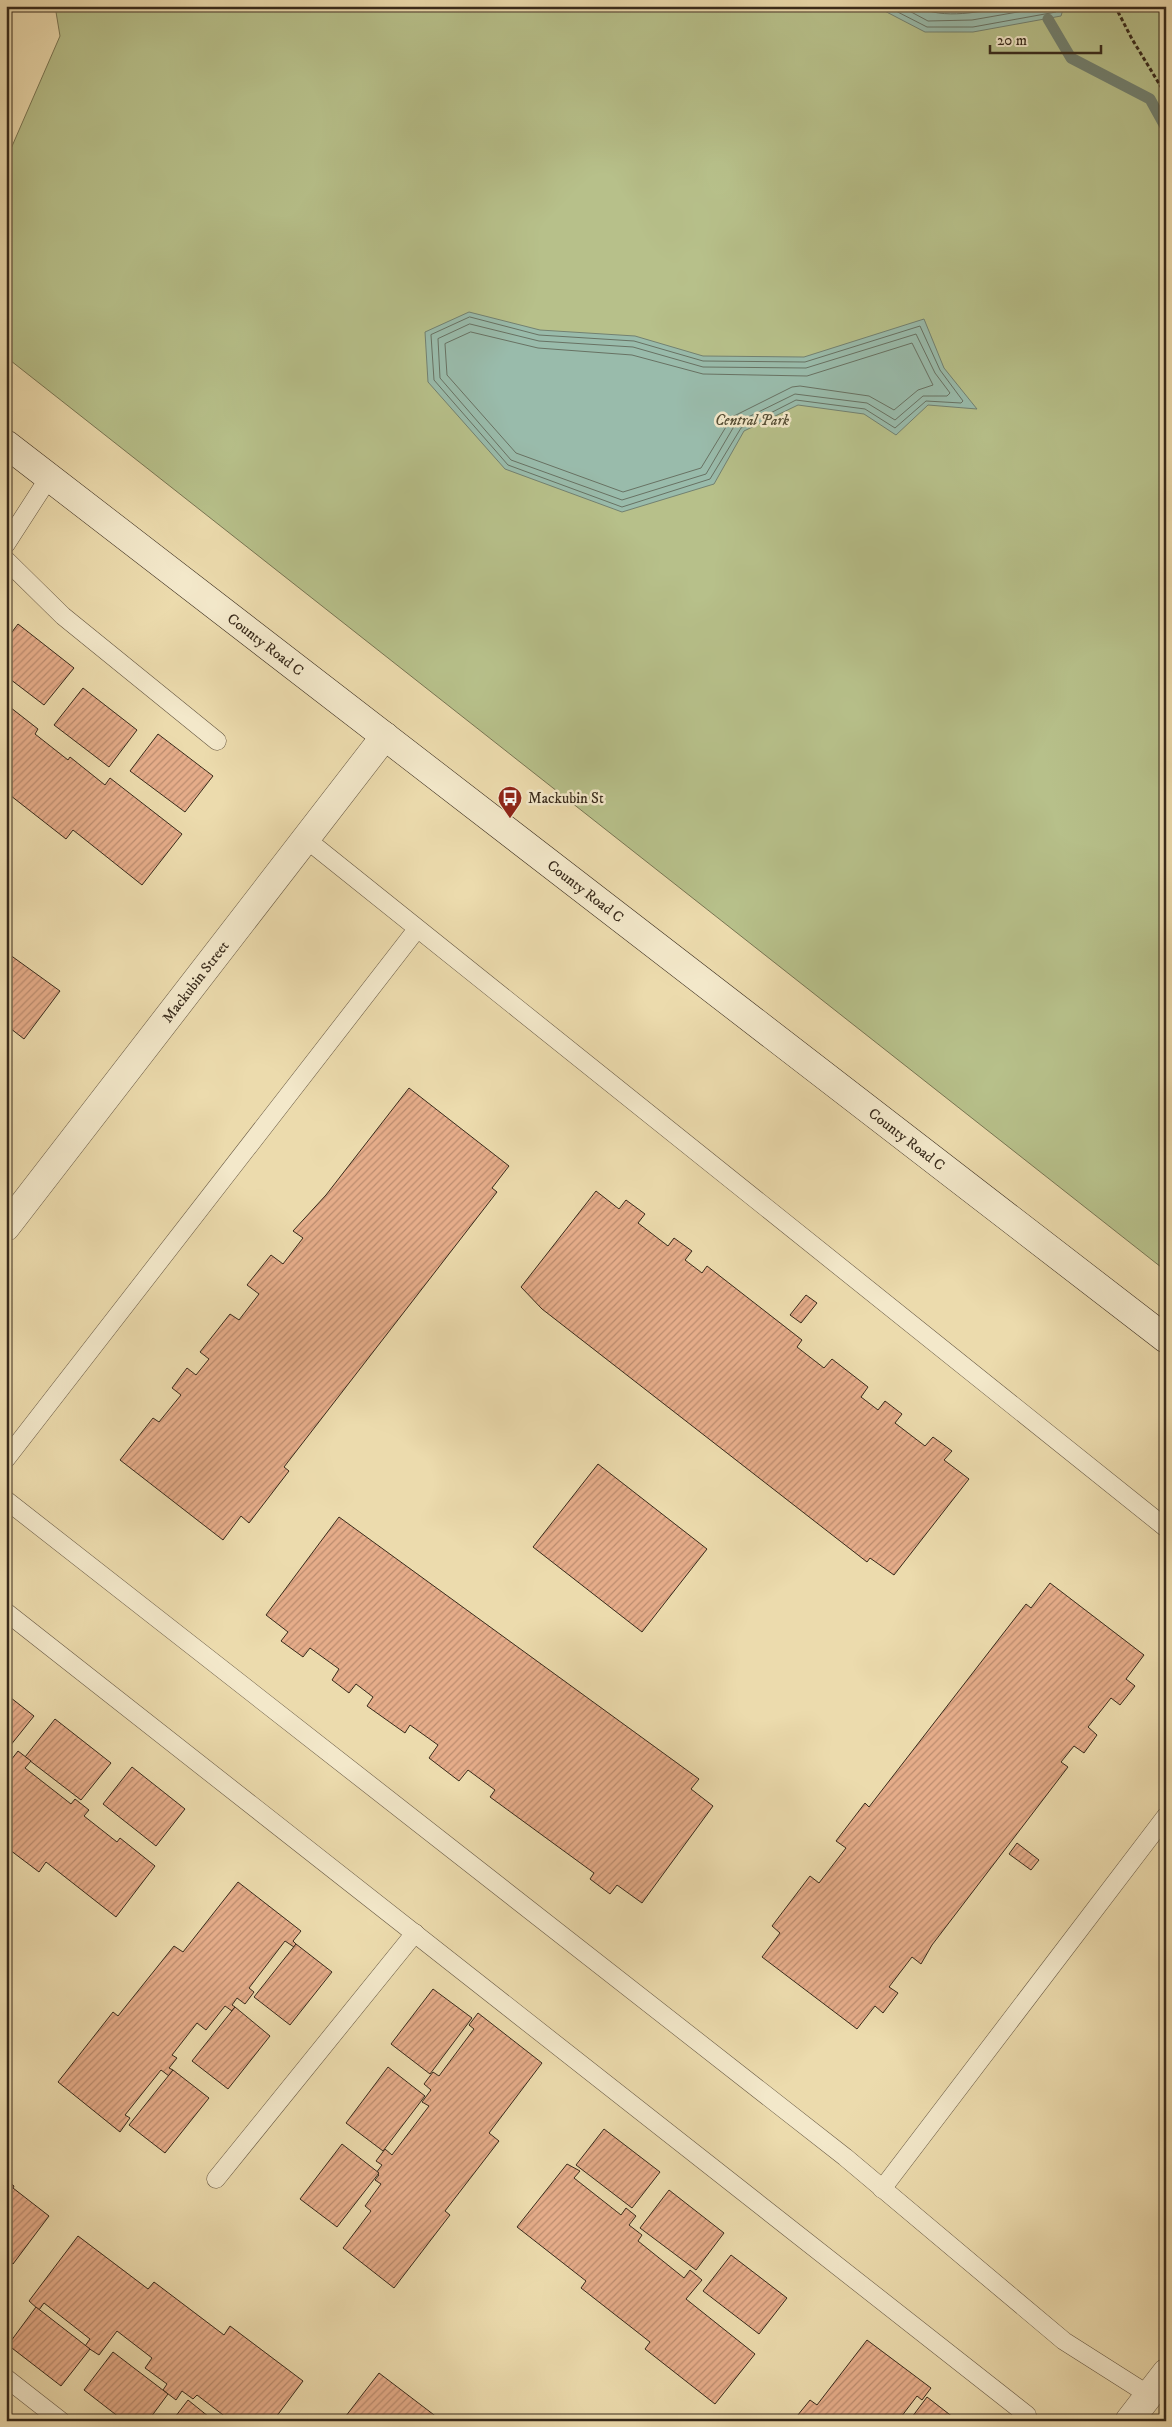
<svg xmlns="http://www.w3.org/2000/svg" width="1172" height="2427" font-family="'IM FELL DW Pica',serif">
  <defs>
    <pattern id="building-hatch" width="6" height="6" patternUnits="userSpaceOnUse" patternTransform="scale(1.25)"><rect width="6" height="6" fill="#e5ac89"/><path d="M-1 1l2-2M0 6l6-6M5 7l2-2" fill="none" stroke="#bb8c6f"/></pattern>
  </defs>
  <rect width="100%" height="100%" fill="#ecdbad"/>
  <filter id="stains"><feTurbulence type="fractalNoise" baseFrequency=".004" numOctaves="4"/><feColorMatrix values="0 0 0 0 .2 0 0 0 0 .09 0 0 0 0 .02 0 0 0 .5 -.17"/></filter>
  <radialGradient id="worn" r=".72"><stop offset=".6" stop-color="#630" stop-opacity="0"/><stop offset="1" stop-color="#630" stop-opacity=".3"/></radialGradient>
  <path fill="#b7c08a" stroke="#787552" d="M55,6H1166V1271L6,357V160L60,36Z"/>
  <g fill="#99bbab" stroke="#728171">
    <path d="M875,6H1064L1061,16L973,32H925Z"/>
    <path d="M469,312L540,330L635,336L703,356L804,357L924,319L944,368L977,409L928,405L896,435L864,414L798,405L744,431L714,484L622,512L505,469L428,382L425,332Z"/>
  </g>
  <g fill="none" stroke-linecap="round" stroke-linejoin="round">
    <g stroke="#687263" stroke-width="1">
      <path d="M886,6L927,27H973L1056,12L1059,6"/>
      <path d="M900,6L928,21L972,20L1052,6"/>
      <path d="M916,6C944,21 981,11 1011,6"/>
      <path d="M470,317L539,335L634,341L703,361L805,362L920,326L940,370L963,401L961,403L926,401L895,428L865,409L796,400L741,428L710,479L622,507L508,465L434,380L431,335Z"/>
      <path d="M470,324L539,341L633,347L703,367L806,368L916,334L935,373L950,393L947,396H923L895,420L867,403L795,394L736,423L706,474L622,500L511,460L440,378L438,339Z"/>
      <path d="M471,332L538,348L632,355L703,374L807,376L912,343L933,385L918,390L894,410L869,396L800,386L792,387L732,417L701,468L623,492L516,453L447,375L445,344Z"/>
    </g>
    <path stroke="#728171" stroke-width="11" d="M1048,19L1071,58L1150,99L1166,128"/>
  </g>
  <g fill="url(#building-hatch)" stroke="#382a1b">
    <path d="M18,624L74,668L44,705L6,676V640Z"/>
    <path d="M83,688L137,730L109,767L54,725Z"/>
    <path d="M6,704L38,729L35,734L68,760L70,757L105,785L110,778L182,834L142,885L73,830L66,839L6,792Z"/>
    <path d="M158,734L213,776L185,812L130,771Z"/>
    <path d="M6,952L60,991L24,1039L6,1025Z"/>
    <path d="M409,1088L509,1166L492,1188L497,1192L284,1467L289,1471L249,1523L241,1516L223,1540L120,1460L153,1418L159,1422L181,1395L172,1388L187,1368L196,1375L209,1359L200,1352L230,1314L239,1320L259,1294L247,1285L271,1255L283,1264L303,1238L293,1231L326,1195Z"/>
    <path d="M596,1191L619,1209L626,1200L645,1214L638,1223L668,1246L674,1238L692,1251L685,1260L702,1273L707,1266L802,1340L797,1347L824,1368L832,1359L868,1387L861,1397L878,1410L885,1401L902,1414L895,1423L925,1446L933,1437L952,1451L944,1460L969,1479L894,1575L870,1558L867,1562L542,1309L521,1287Z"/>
    <path d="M806,1295L817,1303L801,1323L790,1315Z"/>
    <path d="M598,1464L707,1549L642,1632L533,1547Z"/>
    <path d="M339,1517L699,1779L691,1789L713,1806L642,1903L617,1885L610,1894L590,1879L594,1873L490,1797L495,1790L468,1770L459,1781L429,1758L438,1745L410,1725L405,1733L367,1706L373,1697L356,1684L349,1693L332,1680L339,1669L310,1648L303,1657L281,1641L288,1632L266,1615Z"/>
    <path d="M1050,1583L1144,1655L1126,1679L1135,1686L1120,1705L1111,1698L1088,1727L1097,1735L1084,1753L1074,1746L1061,1762L1068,1767L932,1945L921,1964L912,1957L889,1987L898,1993L883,2013L875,2006L857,2029L762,1957L780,1933L772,1926L810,1876L819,1883L846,1848L836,1841L865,1803L869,1807L1026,1604L1031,1608Z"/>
    <path d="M6,1694L34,1716L6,1751Z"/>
    <path d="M55,1719L111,1763L81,1800L25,1757Z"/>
    <path d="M18,1751L31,1761L25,1768L71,1804L75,1799L89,1810L84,1816L117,1842L120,1838L155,1866L116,1917L46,1862L39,1872L6,1847V1759L11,1760Z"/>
    <path d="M132,1767L185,1809L156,1846L103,1804Z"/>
    <path d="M1017,1843L1039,1860L1031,1870L1009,1854Z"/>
    <path d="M238,1882L301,1931L293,1941L296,1944L294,1947L285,1941L249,1988L254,1992L245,2004L237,1998L232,2005L235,2007L232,2011L225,2006L206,2030L197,2023L172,2055L177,2058L169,2068L173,2070L169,2076L161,2070L125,2115L130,2118L120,2132L58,2082L113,2012L118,2016L174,1946L183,1952Z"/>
    <path d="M296,1944L332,1972L290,2025L254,1997Z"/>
    <path d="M433,1989L472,2018L430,2074L391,2044Z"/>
    <path d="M235,2007L270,2036L228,2089L192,2061Z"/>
    <path d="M478,2013L542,2063L489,2133L499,2141L445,2211L450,2215L394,2288L343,2248L371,2211L365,2206L381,2184L375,2180L379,2175L376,2173L382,2165L376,2161L385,2149L392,2155L429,2106L422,2102L431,2090L424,2084L433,2072L439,2076L474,2029L469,2025Z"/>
    <path d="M388,2067L425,2096L383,2151L346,2123Z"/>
    <path d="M173,2070L209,2098L165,2153L129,2125Z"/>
    <path d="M604,2129L660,2172L632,2208L576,2165Z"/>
    <path d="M342,2144L379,2173L337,2227L300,2199Z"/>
    <path d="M567,2164L580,2171L574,2178L621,2215L626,2208L636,2216L629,2225L642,2235L638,2241L684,2278L690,2270L702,2280L686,2299L755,2354L715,2404L645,2349L650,2342L581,2288L586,2281L517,2227Z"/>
    <path d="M6,2180L14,2186L13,2188L49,2216L13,2264L6,2259Z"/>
    <path d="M669,2190L724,2233L696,2270L640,2228Z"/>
    <path d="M78,2236L148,2289L154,2282L224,2335L230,2326L303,2381L273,2421H231L197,2395L193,2399L182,2391L176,2400L163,2390L167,2384L145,2368L152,2358L117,2331L99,2355L85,2346L90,2339L44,2303L39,2310L29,2301Z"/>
    <path d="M731,2255L787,2298L759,2334L703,2291Z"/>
    <path d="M36,2307L90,2349L61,2386L8,2345Z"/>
    <path d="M867,2340L931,2388L922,2400L917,2396L898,2421H793L810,2400L817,2405Z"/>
    <path d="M113,2352L168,2394L148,2421H124L84,2390Z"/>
    <path d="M379,2373L442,2421H342Z"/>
    <path d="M927,2397L958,2421H909Z"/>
    <path d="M188,2400L214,2421H172Z"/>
  </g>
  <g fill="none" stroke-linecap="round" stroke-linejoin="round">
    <defs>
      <g id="service">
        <path d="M6,544L50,476"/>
        <path d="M6,560L63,616L217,741"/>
        <path d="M306,839L1166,1528"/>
        <path d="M6,1459L417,929"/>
        <path d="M6,1500L845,2157L1064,2341L1149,2395"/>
        <path d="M6,1612L1027,2415L1023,2421"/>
        <path d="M216,2179L415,1933"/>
        <path d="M882,2189L1166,1816"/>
        <path d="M6,2378L61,2421"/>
      </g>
      <g id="minor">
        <path id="s1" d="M6,1227L385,736"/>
      </g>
      <path id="tertiary" d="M1129,2421L1166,2373"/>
      <g id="secondary">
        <path id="s2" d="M6,444L1166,1339"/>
      </g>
    </defs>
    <use href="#service" stroke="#655640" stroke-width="19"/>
    <use href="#minor" stroke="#655640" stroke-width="29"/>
    <use href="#tertiary" stroke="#655640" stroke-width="29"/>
    <use href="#secondary" stroke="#382a1b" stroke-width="29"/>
    <path stroke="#382a1b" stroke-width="3" stroke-dasharray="4 2.5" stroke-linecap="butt" d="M1115,6L1132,39L1166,95"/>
    <use href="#service" stroke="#f3e8ca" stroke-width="18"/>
    <use href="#minor" stroke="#f3e8ca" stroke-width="28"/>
    <use href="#tertiary" stroke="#f3e8ca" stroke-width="28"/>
    <use href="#secondary" stroke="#f3e8ca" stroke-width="28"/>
  </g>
  <defs>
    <symbol id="bus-pin" viewBox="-11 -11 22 30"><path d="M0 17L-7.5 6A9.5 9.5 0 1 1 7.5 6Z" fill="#8f2418" stroke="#f3e8ca"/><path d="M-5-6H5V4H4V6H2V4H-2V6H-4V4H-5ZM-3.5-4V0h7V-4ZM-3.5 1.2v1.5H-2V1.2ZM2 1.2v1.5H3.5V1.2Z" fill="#fff"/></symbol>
  </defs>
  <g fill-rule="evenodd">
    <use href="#bus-pin" x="496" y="784" width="28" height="38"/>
  </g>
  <g text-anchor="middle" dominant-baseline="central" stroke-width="5" stroke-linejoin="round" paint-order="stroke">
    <g font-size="15" font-style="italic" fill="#585037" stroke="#f3e8ca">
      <text x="752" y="420">Central Park</text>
    </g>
    <g font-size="15" fill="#382a1b" stroke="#f3e8ca">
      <text stroke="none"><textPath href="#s2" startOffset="328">County Road C</textPath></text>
      <text stroke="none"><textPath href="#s2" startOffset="732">County Road C</textPath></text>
      <text stroke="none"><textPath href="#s1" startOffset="310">Mackubin Street</textPath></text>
      <text stroke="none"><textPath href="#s2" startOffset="1138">County Road C</textPath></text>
    </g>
    <g font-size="15" fill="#382a1b" stroke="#f3e8ca" text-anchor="start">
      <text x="528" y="798">Mackubin St</text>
    </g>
  </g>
  <rect width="1172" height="2427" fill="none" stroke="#ecdbad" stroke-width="25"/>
  <rect x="8" y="8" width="1157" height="2412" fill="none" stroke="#382a1b" stroke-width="2.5"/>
  <rect x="12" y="12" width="1147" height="2402" fill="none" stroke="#382a1b"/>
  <path d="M990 45v8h111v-8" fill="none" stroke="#382a1b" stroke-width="2.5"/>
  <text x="997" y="45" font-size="15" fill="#382a1b" stroke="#f3e8ca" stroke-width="4" paint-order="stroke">20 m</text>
  <rect width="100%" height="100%" filter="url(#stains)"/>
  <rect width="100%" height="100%" fill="url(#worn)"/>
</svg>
